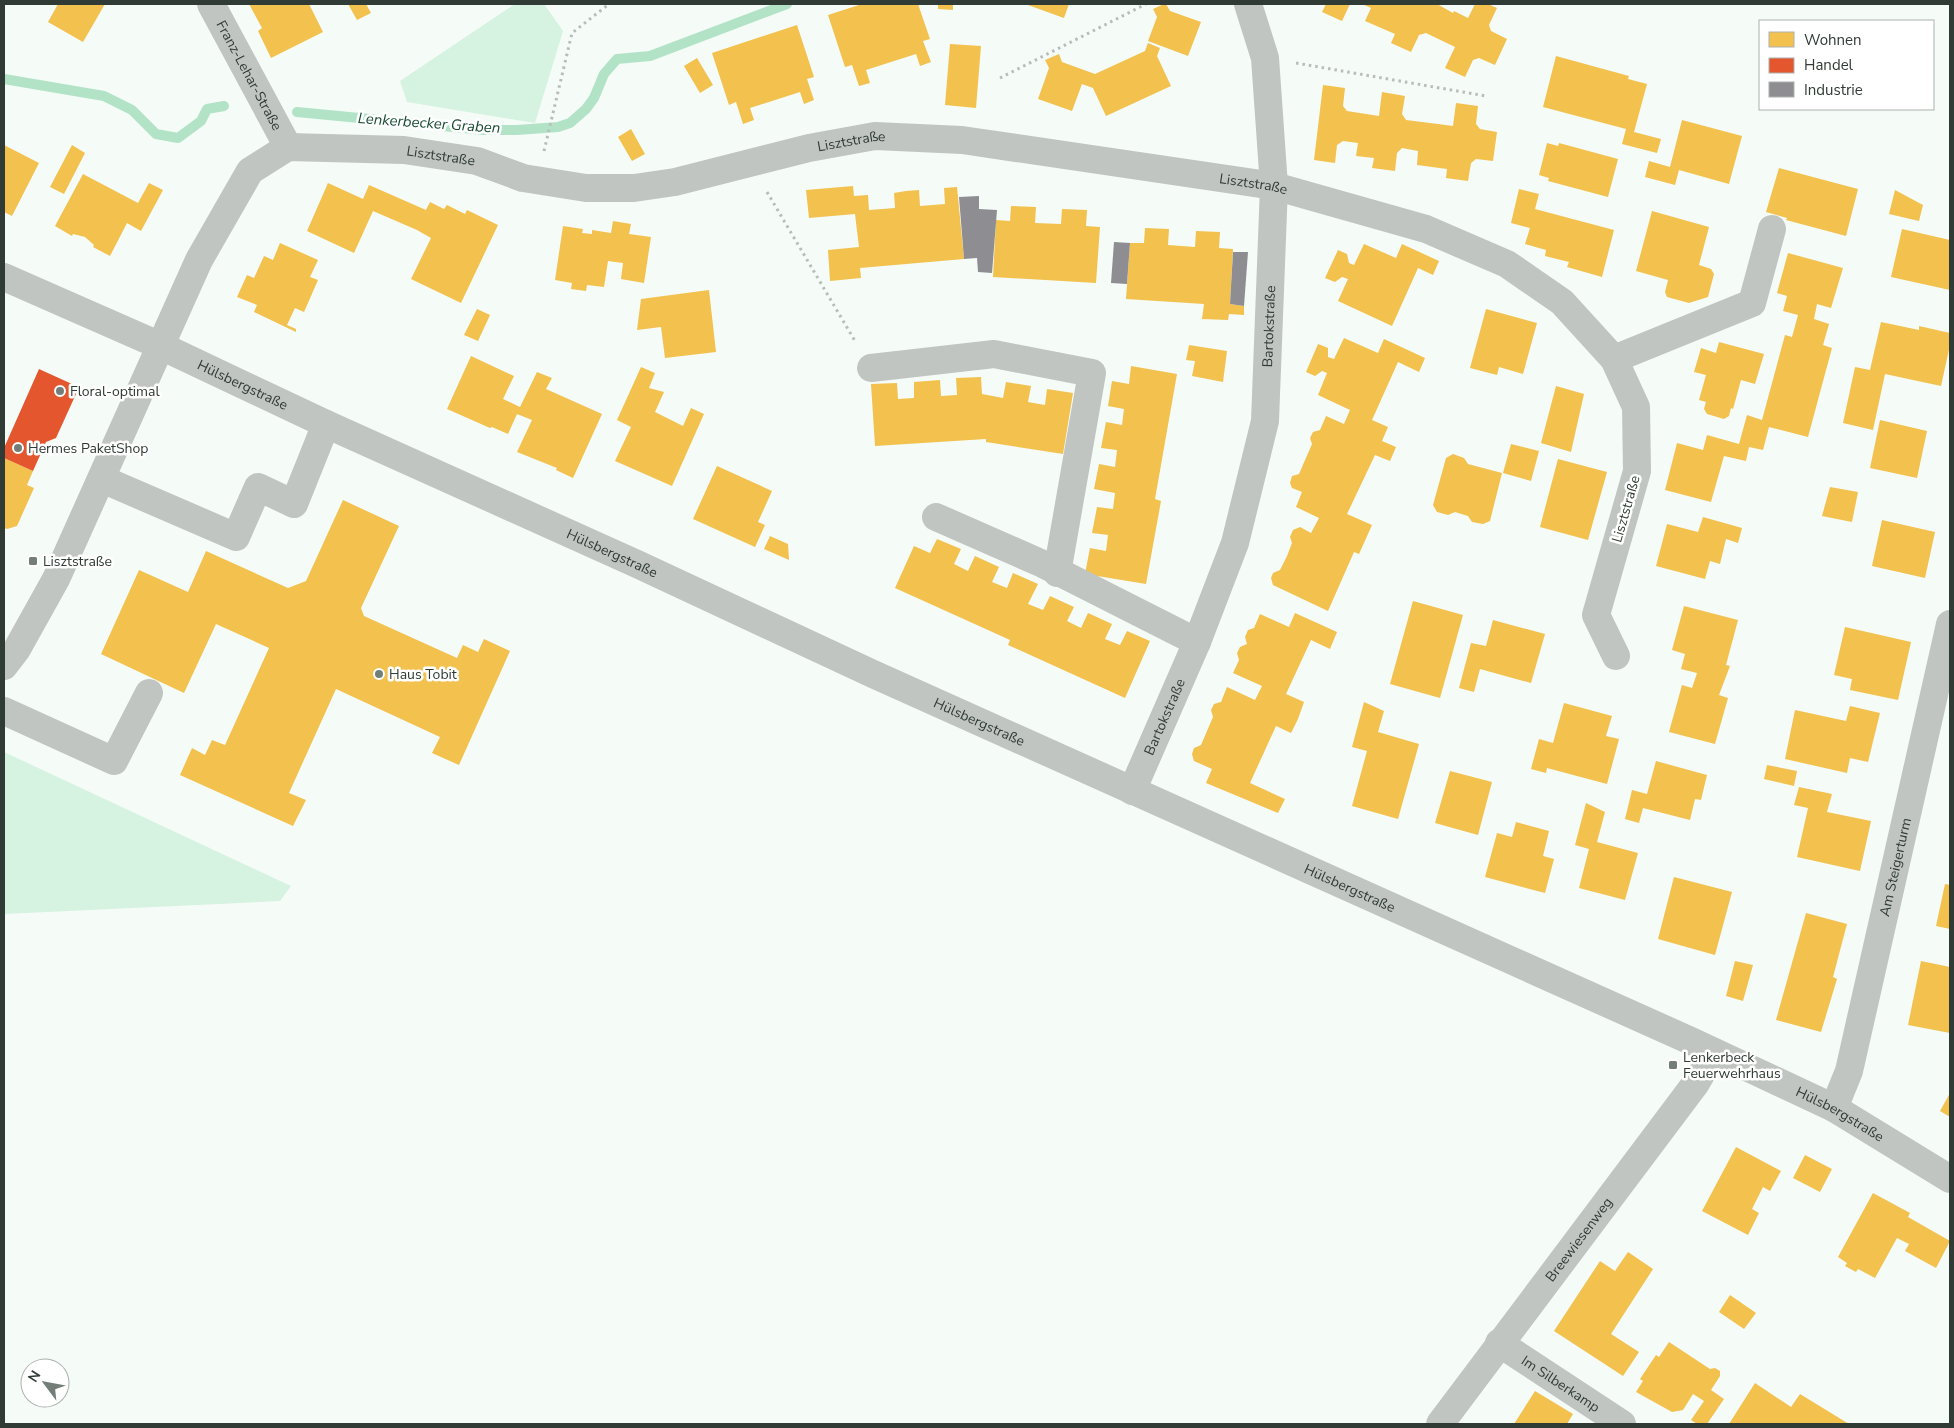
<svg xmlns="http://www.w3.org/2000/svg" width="1954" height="1428" font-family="'Nunito Sans',sans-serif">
  <rect width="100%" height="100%" fill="#f5fbf7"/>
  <g fill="#d6f2e0">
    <path d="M515,4H544L563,31L535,123L407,102L400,81Z"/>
    <path d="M4,752L291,886L280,901L4,914Z"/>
  </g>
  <g fill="#f2c14e">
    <path d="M58,4H105L83,42L48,22Z"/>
    <path d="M249,4H309L323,32L271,58L258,31L262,28Z"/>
    <path d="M348,4H366L371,13L357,20Z"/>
    <path d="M862,4H918L930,39L923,41L931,62L920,66L916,54L866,70L870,83L859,86L852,65L845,67L828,15Z"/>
    <path d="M938,4H953V10L938,9Z"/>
    <path d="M1025,4H1069L1064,18Z"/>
    <path d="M1164,4H1166L1170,11L1201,22L1188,56L1148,41L1157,17L1153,9Z"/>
    <path d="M1326,4H1350L1342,21L1322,12Z"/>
    <path d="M1362,4H1437L1453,13L1454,11L1468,18L1475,4H1488L1497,8L1489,25L1491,31L1507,39L1495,65L1479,58L1473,60L1465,77L1445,68L1455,47L1426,33L1419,35L1411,52L1391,43L1395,34L1365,21L1371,8Z"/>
    <path d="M797,25L814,77L807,79L814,100L804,104L800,92L750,108L754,120L743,124L736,102L729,105L712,53Z"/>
    <path d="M1148,43L1160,48L1157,56L1171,86L1106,116L1093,88L1082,84L1072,111L1038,99L1049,68L1045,60L1059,54L1062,62L1095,74L1145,51Z"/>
    <path d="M950,44L981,46L976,108L945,105Z"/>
    <path d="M1556,56L1629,76L1628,79L1647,84L1634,132L1661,139L1657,153L1622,144L1626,129L1543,107Z"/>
    <path d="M697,58L713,85L700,93L684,66Z"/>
    <path d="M1323,85L1345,88L1343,106L1347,111L1379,116L1382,92L1405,96L1402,114L1406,120L1438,124L1453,126L1456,103L1478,106L1476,124L1480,129L1497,132L1493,161L1476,159L1471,163L1468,181L1446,178L1447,169L1417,165L1418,151L1402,148L1397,153L1395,171L1372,168L1374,158L1356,156L1358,143L1343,141L1337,145L1335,163L1314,160Z"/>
    <path d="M1682,120L1742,136L1729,184L1679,170L1675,185L1645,177L1649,161L1670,167Z"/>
    <path d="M631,129L645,154L632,161L618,137Z"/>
    <path d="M1547,143L1558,146L1559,143L1618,159L1608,197L1548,181L1549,178L1539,175Z"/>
    <path d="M4,145L39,163L12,216L4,212Z"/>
    <path d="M72,145L85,153L64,194L50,187Z"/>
    <path d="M1779,168L1858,189L1846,236L1786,220L1787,218L1766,212Z"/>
    <path d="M83,174L138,203L149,183L163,190L141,231L127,223L110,256L93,247L94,245L85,237L73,234L72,236L55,226Z"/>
    <path d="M328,183L363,199L369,185L426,210L430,202L444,209L447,205L465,214L467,210L498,225L461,303L411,279L431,238L417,230L373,211L354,253L307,231Z"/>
    <path d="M853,186L854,196L868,195L869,210L895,208L894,193L906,191L919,190L920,206L945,204L944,188L957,187L964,259L860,268L861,278L830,281L828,250L859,247L855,214L809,218L806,190Z"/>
    <path d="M1519,189L1539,194L1535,209L1614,230L1602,277L1567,267L1569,262L1545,256L1546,250L1525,244L1530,228L1511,223Z"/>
    <path d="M1895,190L1923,205L1919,221L1889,214Z"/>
    <path d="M1011,206L1036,207L1035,223L1061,224L1062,209L1087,210L1086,226L1100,227L1096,283L993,277L996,220L1010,221Z"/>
    <path d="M1652,211L1709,227L1699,265L1711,269L1714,274L1708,297L1689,303L1667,297L1665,292L1668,280L1636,271Z"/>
    <path d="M613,221L631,224L629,234L651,237L644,283L621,279L623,263L608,261L604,287L587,285L586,291L571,289L572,283L555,280L563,226L583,229L582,233L592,234V230L611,233Z"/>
    <path d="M1145,228L1169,229L1168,245L1195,247L1196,231L1220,232L1219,248L1233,249L1230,304L1244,306V315L1229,314L1228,320L1202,319L1204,304L1126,299L1130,243H1144Z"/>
    <path d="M1902,229L1950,240V290L1891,277Z"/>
    <path d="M280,243L318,260L310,277L318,280L304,312L295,308L287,325L296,329V332L254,312L257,305L237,297L247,275L254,278L264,256L273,260Z"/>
    <path d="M1364,244L1396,258L1402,244L1439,261L1433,275L1418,268L1392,326L1338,301L1348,279L1342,277L1335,282L1325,278L1338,250L1347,254L1349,263L1354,265Z"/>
    <path d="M1788,253L1843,268L1831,308L1817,304L1814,319L1829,324L1823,345L1832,348L1808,437L1769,427L1763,450L1749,447L1746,461L1724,456L1711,502L1665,490L1677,443L1703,450L1707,435L1739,444L1747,415L1762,420L1785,335L1792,337L1798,315L1783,311L1787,296L1777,293Z"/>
    <path d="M709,290L716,352L665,358L661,327L637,330L641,299Z"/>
    <path d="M477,309L490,315L478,341L464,335Z"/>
    <path d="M1486,309L1537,323L1523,374L1499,367L1497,375L1470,368Z"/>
    <path d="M1881,322L1919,330V326L1950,333V345L1941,386L1885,374L1873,430L1843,423L1855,367L1870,370Z"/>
    <path d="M1344,338L1378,353L1384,339L1425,358L1419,372L1398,362L1372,420L1388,427L1382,441L1396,447L1390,461L1375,455L1347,514L1372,525L1359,554L1354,552L1328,611L1273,585L1271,578L1273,573L1280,570L1287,556L1292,543L1290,537L1293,530L1300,527L1311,533L1319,518L1296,507L1302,492L1292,488L1290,483L1292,476L1299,474L1312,444L1310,438L1313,432L1320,430L1326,416L1344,424L1350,410L1318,395L1327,373L1322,371L1315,376L1306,372L1318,344L1328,348V357L1334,359Z"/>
    <path d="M1719,342L1764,354L1755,384L1741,380L1733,409L1731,408L1729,416L1724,419L1707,414L1704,409L1706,402L1699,400L1706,375L1694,372L1701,348L1716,353Z"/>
    <path d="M1189,345L1227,351L1223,382L1192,376L1195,361L1186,360Z"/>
    <path d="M471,356L514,376L503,399L520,407L537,372L552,378L546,389L602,414L573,478L556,470L557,468L517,452L532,420L517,414L508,434L492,427L490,428L447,409Z"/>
    <path d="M1131,366L1177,374L1155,499L1161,501L1146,584L1085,574L1090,548L1106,551L1108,535L1092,533L1097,507L1113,509L1115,493L1094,489L1099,464L1115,467L1117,450L1101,448L1106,422L1122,425L1124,409L1108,406L1112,381L1129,384Z"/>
    <path d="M641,367L655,373L649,388L664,392L655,412L683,426L691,408L704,414L672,486L615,461L631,427L617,420Z"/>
    <path d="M981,377L982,394L1003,398L1006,382L1031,386L1028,402L1045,405L1047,389L1073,393L1063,454L986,442V439L875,446L871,384L897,383L898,399L914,398V382L940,380L941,396L957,395L956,378Z"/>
    <path d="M1556,386L1584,394L1571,452L1541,443Z"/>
    <path d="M1880,420L1927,431L1917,478L1870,468Z"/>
    <path d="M1511,444L1539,451L1531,481L1503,473Z"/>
    <path d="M1453,454L1464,458L1468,464L1502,473L1490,521L1483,524L1472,522L1468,516L1455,512L1448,515L1437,512L1433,505L1446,458Z"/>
    <path d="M4,458L33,471L27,485L34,488L17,526L7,529L4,528Z"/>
    <path d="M1558,459L1607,472L1588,540L1540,527Z"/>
    <path d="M717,466L772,491L758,522L765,525L755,547L693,519Z"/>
    <path d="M1830,487L1858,492L1852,522L1822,516Z"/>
    <path d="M343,500L399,526L361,608L364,616L457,658L463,645L478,652L484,639L510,651L459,765L432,753L440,737L336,689L289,793L306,800L293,826L180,775L192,748L205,755L212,740L225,745L269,648L216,624L184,693L101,654L139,570L188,592L206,551L288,588L306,581Z"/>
    <path d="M1703,517L1742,528L1738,543L1726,539L1720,564L1710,561L1705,579L1656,566L1667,524L1698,532Z"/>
    <path d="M1882,520L1935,532L1925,578L1872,566Z"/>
    <path d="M770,536L788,544L789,560L764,549Z"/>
    <path d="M937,539L961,549L954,564L968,571L975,556L999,567L992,582L1007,588L1013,573L1038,584L1028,604L1043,610L1050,596L1074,607L1067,621L1081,628L1088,613L1112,624L1105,639L1120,645L1127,631L1150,641L1125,698L1008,645L1010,640L895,588L914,546L930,553Z"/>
    <path d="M1413,601L1463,615L1440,698L1390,684Z"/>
    <path d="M1684,606L1738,620L1726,665L1730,666L1719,695L1728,698L1715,744L1669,732L1682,685L1692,688L1697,673L1681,669L1685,654L1672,650Z"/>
    <path d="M1295,613L1337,632L1330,649L1311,640L1286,694L1304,702L1298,719L1291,733L1276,726L1250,783L1285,799L1278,813L1206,783L1212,769L1194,761L1192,754L1194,748L1201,745L1213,717L1211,710L1214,704L1221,702L1227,687L1255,700L1262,686L1233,673L1239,660L1237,653L1240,647L1247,644L1245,637L1248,630L1254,628L1260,614L1289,627Z"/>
    <path d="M1493,620L1545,634L1531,683L1480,669L1474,692L1459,688L1471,643L1486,646Z"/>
    <path d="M1845,627L1911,642L1898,700L1850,690L1852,679L1834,675Z"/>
    <path d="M1364,702L1384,711L1378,732L1419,744L1398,819L1352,806L1367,751L1352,747Z"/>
    <path d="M1564,703L1612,716L1606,736L1619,739L1607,784L1547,768L1546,773L1531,769L1539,739L1553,743Z"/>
    <path d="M1850,706L1880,713L1868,762L1850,758L1847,773L1785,759L1795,710L1846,721Z"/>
    <path d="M1656,761L1707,775L1701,800L1695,799L1690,820L1643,808L1639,823L1625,819L1632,790L1647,794Z"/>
    <path d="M1767,765L1797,771L1794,786L1764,779Z"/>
    <path d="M1450,771L1492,782L1478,835L1435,823Z"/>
    <path d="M1799,787L1832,794L1827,812L1871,821L1860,871L1797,857L1808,808L1794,805Z"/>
    <path d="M1586,803L1605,812L1597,842L1638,853L1625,900L1579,888L1589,849L1575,845Z"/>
    <path d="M1516,822L1549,831L1543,856L1554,859L1545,893L1485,877L1497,833L1512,837Z"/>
    <path d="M1674,877L1732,892L1715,955L1658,939Z"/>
    <path d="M1945,884L1950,885V929L1936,926Z"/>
    <path d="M1806,913L1847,924L1833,977L1837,979L1821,1032L1776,1020Z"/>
    <path d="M1735,961L1753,965L1743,1001L1726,996Z"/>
    <path d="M1921,961L1950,967V1033L1908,1025Z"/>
    <path d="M1950,1093V1117L1940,1111Z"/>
    <path d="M1736,1147L1781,1171L1770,1191L1763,1187L1752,1209L1759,1213L1748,1235L1702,1211Z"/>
    <path d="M1805,1155L1832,1169L1820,1192L1793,1178Z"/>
    <path d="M1873,1193L1910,1213L1908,1217L1950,1241L1936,1268L1905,1251L1909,1244L1897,1238L1875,1278L1858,1269L1856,1272L1845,1266L1847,1263L1838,1257Z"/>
    <path d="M1628,1252L1653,1269L1611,1334L1639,1352L1623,1376L1554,1331L1600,1261L1615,1271Z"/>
    <path d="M1730,1295L1756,1313L1744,1329L1719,1312Z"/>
    <path d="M1669,1342L1710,1369L1715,1368L1720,1371V1376L1711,1390L1724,1399L1707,1424H1697L1691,1420L1704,1401L1693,1394L1683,1410L1672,1412L1636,1392L1643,1381L1640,1379L1656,1355L1659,1357Z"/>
    <path d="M1755,1383L1791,1407L1800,1394L1849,1424H1729Z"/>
    <path d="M1535,1391L1573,1414L1567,1424H1514Z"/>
  </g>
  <path fill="#e4572e" d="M39,369L72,384L76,394L56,438L46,442L33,471L4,458V448Z"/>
  <g fill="#8d8d92">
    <path d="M979,196V209L997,210L992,273L978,272L977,258L964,259L959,197Z"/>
    <path d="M1114,242L1130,243L1127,284L1111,283Z"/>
    <path d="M1233,252H1248L1244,306L1230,304Z"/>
  </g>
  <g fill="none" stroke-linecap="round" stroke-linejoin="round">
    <g stroke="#b2e3c7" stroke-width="10">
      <path d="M4,79L104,96L132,110L156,134L178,138L201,121L207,109L224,106"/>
      <path d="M297,112L484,130H517L558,127L570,123L586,109L594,98L604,74L617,59L650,56L787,4"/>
    </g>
    <g stroke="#b8bcba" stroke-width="3" stroke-dasharray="2.5 4" stroke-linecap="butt">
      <path d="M1296,63L1486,96"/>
      <path d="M1000,78L1146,4"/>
      <path d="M544,151L572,33L609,4"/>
      <path d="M767,192L855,341"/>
    </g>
    <g stroke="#c1c5c2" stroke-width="28">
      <path id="s1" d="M211,4L288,147"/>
      <path id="s2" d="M4,277L161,346L326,424L637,564L873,674L1691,1041L1834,1108L1950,1179"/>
      <path d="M1614,359L1752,303L1772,229"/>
      <path d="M871,368L994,354L1092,373L1057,573"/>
      <path d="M102,479L236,537L258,487L294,504L326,424"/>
      <path d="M936,517L1043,564L1197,642"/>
      <path id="s3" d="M4,666L17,649L56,579L199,260L250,171L288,147L404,150L477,161L523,178L586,188H634L675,182L809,148L875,136L962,140L1274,186L1426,229L1507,264L1562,302L1614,359L1636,407L1637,471L1596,615L1616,656"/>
      <path d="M4,711L114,761L149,693"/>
      <path id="s4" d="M1132,791L1197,642L1235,543L1265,421L1274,186L1265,58L1248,4"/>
      <path id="s5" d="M1834,1108L1849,1071L1950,624"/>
      <path id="s6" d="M1499,1343L1622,1424"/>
      <path id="s7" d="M1440,1424L1696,1083L1714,1052"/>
    </g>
  </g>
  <g fill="#747e78" stroke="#fff" stroke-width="2">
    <circle cx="60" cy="391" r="5"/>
    <circle cx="18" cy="448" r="5"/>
    <rect x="28" y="556" width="10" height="10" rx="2.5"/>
    <circle cx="379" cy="674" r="5"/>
    <rect x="1668" y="1060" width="10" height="10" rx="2.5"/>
  </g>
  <g text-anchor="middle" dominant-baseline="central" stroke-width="5" stroke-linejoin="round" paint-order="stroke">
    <g font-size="14" fill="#2f3b34" stroke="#fff">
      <text stroke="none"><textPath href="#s1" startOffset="81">Franz-Lehar-Straße</textPath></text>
      <text stroke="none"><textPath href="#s3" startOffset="1172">Lisztstraße</textPath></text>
      <text stroke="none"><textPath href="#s3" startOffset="752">Lisztstraße</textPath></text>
      <text stroke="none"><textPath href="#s3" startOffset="1578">Lisztstraße</textPath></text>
      <text stroke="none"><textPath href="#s4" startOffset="489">Bartokstraße</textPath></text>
      <text stroke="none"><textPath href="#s2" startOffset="262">Hülsbergstraße</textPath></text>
      <text transform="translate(1626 509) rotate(-74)">Lisztstraße</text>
      <text stroke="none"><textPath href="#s2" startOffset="668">Hülsbergstraße</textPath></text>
      <text stroke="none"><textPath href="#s4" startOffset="81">Bartokstraße</textPath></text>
      <text stroke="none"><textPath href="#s2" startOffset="1072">Hülsbergstraße</textPath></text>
      <text stroke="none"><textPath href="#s5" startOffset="249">Am Steigerturm</textPath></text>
      <text stroke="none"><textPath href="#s2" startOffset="1478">Hülsbergstraße</textPath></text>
      <text stroke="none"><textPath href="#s2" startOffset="2018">Hülsbergstraße</textPath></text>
      <text stroke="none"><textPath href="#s7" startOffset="231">Breewiesenweg</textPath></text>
      <text stroke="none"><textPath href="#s6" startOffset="74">Im Silberkamp</textPath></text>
    </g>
    <g font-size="14" fill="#2f3b34" stroke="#fff" text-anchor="start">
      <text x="70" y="391">Floral-optimal</text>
      <text x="28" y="448">Hermes PaketShop</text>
      <text x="43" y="561">Lisztstraße</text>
      <text x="389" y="674">Haus Tobit</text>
      <text x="1683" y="1057">Lenkerbeck<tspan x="1683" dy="16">Feuerwehrhaus</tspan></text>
    </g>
    <g font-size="15" font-style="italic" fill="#184c33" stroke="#fff">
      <text transform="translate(429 123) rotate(4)">Lenkerbecker Graben</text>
    </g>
  </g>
  <rect width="1954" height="1428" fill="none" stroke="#2f3b34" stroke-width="10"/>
  <rect x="1759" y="20" width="175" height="90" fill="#ffffff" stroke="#acb1ae"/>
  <rect x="1769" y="32" width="25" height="15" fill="#f2c14e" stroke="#acb1ae"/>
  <text x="1804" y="45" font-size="15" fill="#2f3b34">Wohnen</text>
  <rect x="1769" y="58" width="25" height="15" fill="#e4572e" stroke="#acb1ae"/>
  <text x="1804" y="70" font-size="15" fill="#2f3b34">Handel</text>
  <rect x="1769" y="82" width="25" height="15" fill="#8d8d92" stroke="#acb1ae"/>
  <text x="1804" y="95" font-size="15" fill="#2f3b34">Industrie</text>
  <g transform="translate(45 1383) rotate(302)"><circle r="24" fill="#ffffff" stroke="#acb1ae"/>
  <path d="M0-4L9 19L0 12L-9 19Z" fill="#747e78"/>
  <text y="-8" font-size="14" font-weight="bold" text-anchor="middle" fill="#2f3b34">N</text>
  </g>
</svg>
